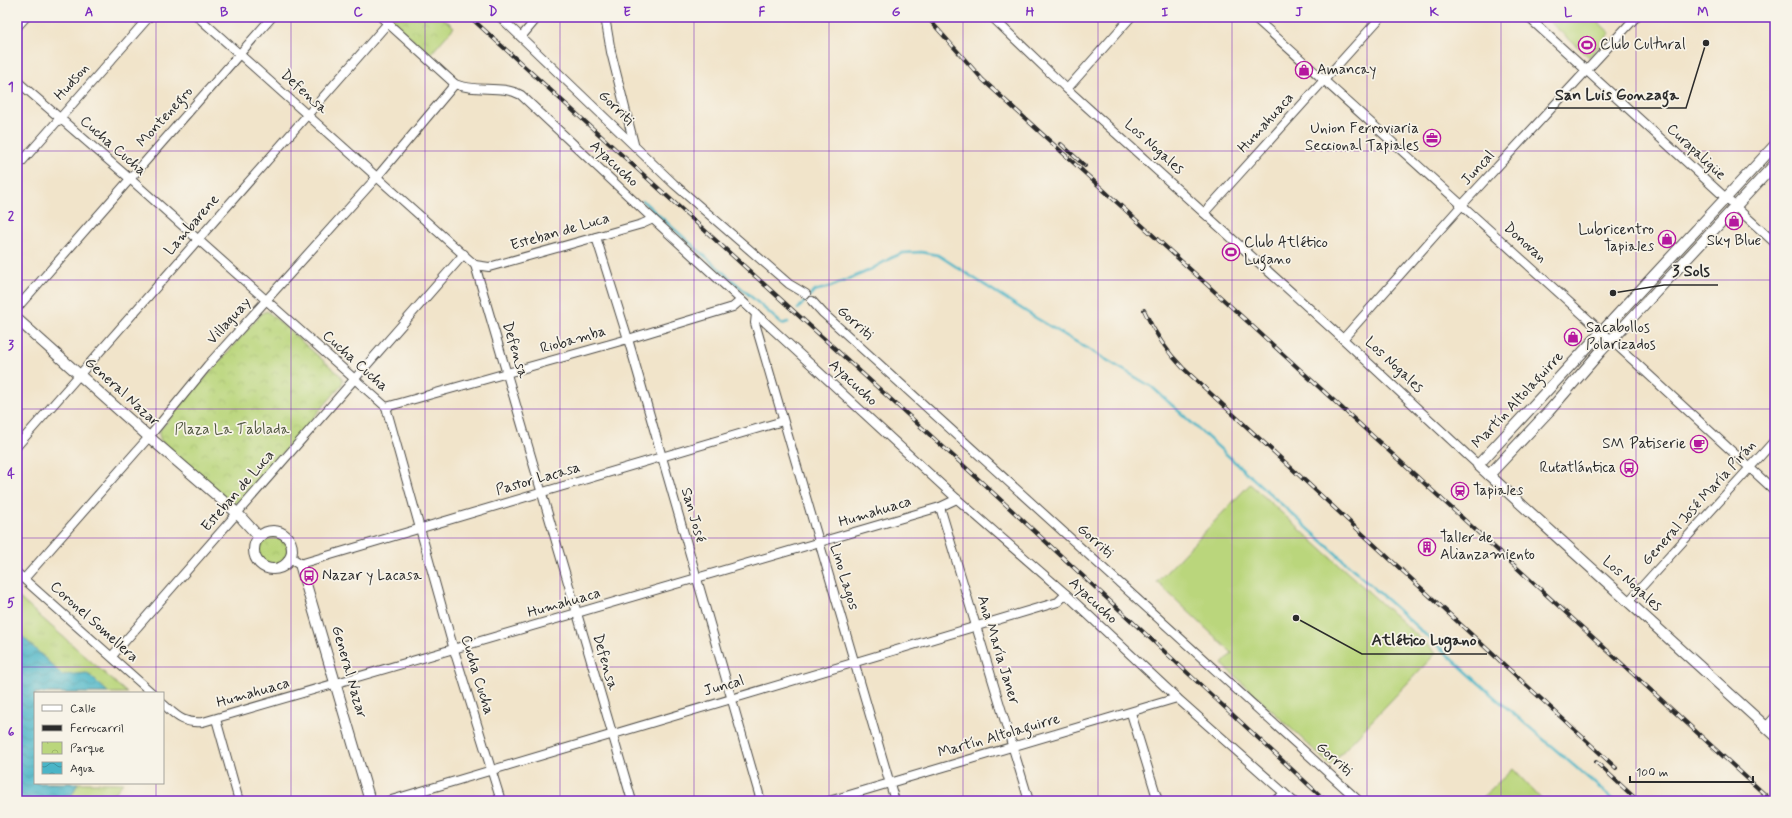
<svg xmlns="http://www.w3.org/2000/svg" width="1792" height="818" font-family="Mynerve,sans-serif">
  <defs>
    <pattern id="grass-tufts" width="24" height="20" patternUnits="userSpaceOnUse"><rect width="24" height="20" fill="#bad67c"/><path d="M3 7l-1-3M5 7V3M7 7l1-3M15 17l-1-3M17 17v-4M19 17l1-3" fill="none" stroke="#a0b86b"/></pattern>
    <pattern id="park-crowns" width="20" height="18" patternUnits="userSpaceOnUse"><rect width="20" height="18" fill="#bad67c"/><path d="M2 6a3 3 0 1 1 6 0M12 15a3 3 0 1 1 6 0" fill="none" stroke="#a0b86b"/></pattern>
    <pattern id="water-waves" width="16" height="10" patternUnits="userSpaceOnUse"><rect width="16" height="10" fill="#4ab5c7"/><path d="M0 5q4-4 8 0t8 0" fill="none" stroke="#3e93a2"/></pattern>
  </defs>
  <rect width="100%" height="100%" fill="#f7f3e8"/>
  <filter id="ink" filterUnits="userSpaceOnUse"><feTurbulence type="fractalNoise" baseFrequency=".025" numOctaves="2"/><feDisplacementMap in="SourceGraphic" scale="8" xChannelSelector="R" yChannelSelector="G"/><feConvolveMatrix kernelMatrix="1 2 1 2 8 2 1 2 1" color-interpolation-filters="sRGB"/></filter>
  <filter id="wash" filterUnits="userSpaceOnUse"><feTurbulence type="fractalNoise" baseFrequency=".012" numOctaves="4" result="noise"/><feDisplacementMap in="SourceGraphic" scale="16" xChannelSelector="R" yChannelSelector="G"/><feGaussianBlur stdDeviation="0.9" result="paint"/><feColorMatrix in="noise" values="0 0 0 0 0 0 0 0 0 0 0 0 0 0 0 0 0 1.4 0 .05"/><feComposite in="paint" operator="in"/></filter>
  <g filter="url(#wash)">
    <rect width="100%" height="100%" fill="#f1e4ca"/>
    <path fill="url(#grass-tufts)" stroke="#728054" d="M17,596L127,693H35V783H123L108,801H17Z"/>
    <g fill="url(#park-crowns)" stroke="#728054">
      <path d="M387,17H442L454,27L430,55Z"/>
      <path d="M267,311L340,375L343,380L341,386L239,503H230L161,441L159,435L160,430L262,313Z"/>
      <circle cx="273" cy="550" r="15"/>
    </g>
    <g fill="#bad67c" stroke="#728054">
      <path d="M1544,17H1593L1610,33L1589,57Z"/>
      <path d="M1250,484L1436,653L1330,765L1222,664L1232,653L1157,582Z"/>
      <path d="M1513,769L1543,801H1478Z"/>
    </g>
    <path fill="url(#water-waves)" stroke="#3a7079" d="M17,631L62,675L87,673L109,693H35V783H78L69,801H17Z"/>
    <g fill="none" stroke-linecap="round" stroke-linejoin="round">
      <g stroke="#4ab5c7" stroke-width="2.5">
        <path d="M643,201C689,243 735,282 782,324L788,322"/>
        <path d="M798,309L814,291L830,287L868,271L891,258L903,253L921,252L938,255L1036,318L1152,387L1492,695L1615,801"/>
      </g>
    </g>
  </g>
  <g filter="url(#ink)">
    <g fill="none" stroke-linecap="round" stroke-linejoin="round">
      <defs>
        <g id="minor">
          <path d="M198,17L475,265L632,801"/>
          <path d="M381,17L455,84C476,93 501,84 521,95L653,219L957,499L1066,594L1177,698L1293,801"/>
          <path d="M500,17L674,184L789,284L806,294"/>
          <path d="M605,17L611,52L634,144"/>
          <path d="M992,17L1067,89L1343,339L1478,465"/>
          <path d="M1254,17L1611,340L1775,491"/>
          <path d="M1528,17L1775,243"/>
          <path d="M17,27L26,17"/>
          <path d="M521,37L538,17"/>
          <path d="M17,81L129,178L386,407L454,650L501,801"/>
          <path d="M1067,89L1131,17"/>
          <path d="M17,167L149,17"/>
          <path d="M1204,213L1381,17"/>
          <path d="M596,237L628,339L761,801"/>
          <path d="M475,265L489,267L642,224L653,219"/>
          <path d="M812,301L823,313L1359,801"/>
          <path d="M17,308L272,17"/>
          <path d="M756,314L755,323L895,801"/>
          <path d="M1343,339L1462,205L1636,17"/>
          <path d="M386,407L628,339L733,307L741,300"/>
          <path d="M17,446L388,23"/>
          <path d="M940,507L1029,801"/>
          <path d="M300,564L783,421"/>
          <path d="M17,573L152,693"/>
          <path d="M24,579L149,437L208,365L377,177L455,84"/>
          <path d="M1628,602L1775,440"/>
          <path d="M112,656L464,254"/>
          <path d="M163,704C177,716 183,724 203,722L940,507L957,499"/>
          <path d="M1131,713L1158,801"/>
          <path d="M216,719L239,801"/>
          <path d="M1766,727L1775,717"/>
          <path d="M388,801L1058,602L1066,594"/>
          <path d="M829,801L1177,698"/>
          <path d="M1271,801L1278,799L1284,793"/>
        </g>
        <g id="tertiary">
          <path d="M1775,145L1478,465L1775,735"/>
          <path d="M17,319L149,437L237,513L259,537"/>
          <path d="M1489,475L1549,411L1601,351L1775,164"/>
          <circle cx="273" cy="550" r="19"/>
          <path d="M290,558L300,564L370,801"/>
        </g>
      </defs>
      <use href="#minor" stroke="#494743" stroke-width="10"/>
      <use href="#tertiary" stroke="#494743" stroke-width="12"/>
      <use href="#minor" stroke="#fff" stroke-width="8"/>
      <use href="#tertiary" stroke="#fff" stroke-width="10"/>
      <defs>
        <g id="rail">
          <path d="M470,17L963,465L1326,801"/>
          <path d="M927,17L983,80L1006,101L1772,801"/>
          <path d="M1061,144L1085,166"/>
          <path d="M1144,310C1154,332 1166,351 1183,368L1616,768"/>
          <path d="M1596,762L1638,801"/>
        </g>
      </defs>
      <use href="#rail" stroke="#2b2b2b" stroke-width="4"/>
      <use href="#rail" stroke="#f7f3e8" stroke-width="2.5" stroke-dasharray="8" stroke-linecap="butt"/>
    </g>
  </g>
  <path fill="none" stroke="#7b2cbf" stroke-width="1" stroke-opacity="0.55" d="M156,17V693M291,17V801M425,17V801M560,17V801M694,17V801M829,17V801M963,17V801M1098,17V801M1232,17V801M1367,17V801M1501,17V801M1636,17V801M17,151H1775M17,280H1775M17,409H1775M17,538H1775M17,667H1775M156,783V801"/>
  <defs>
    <symbol id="stadium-ring" viewBox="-11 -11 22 22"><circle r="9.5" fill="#f7f3e8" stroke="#b5179e" stroke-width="1.5"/><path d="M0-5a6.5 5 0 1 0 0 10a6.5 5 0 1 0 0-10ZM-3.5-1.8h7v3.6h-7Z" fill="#b5179e"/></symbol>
    <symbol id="shop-ring" viewBox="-11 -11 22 22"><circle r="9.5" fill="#f7f3e8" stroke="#b5179e" stroke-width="1.5"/><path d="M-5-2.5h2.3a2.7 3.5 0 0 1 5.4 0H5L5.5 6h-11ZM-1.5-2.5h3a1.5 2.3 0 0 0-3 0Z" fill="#b5179e"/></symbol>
    <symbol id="office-ring" viewBox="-11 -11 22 22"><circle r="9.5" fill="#f7f3e8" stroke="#b5179e" stroke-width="1.5"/><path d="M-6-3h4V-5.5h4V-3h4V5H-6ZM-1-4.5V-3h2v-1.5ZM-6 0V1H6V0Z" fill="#b5179e"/></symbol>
    <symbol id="cafe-ring" viewBox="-11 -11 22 22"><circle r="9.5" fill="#f7f3e8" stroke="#b5179e" stroke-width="1.5"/><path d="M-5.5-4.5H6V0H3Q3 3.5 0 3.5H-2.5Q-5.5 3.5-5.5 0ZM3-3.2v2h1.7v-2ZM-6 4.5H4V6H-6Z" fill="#b5179e"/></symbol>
    <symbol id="bus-ring" viewBox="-11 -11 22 22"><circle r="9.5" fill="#f7f3e8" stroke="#b5179e" stroke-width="1.5"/><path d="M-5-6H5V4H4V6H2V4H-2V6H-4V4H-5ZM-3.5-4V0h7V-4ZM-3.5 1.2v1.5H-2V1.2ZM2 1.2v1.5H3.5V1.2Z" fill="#b5179e"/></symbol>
    <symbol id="station-ring" viewBox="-11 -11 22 22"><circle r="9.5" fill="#f7f3e8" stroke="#b5179e" stroke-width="1.5"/><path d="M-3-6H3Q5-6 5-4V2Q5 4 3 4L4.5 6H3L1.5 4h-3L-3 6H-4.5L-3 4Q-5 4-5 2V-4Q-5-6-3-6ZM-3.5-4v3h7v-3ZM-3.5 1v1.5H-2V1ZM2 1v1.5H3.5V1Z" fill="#b5179e"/></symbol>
    <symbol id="building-ring" viewBox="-11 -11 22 22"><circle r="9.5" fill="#f7f3e8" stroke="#b5179e" stroke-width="1.5"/><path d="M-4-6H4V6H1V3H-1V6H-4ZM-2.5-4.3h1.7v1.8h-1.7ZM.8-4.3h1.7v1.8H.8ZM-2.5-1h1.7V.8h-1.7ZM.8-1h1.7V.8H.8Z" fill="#b5179e"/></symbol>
  </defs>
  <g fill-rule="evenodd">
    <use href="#stadium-ring" x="1577" y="35" width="20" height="20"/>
    <use href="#shop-ring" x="1294" y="60" width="20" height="20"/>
    <use href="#office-ring" x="1422" y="128" width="20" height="20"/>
    <use href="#shop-ring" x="1724" y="211" width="20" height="20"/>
    <use href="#shop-ring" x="1657" y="229" width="20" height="20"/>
    <use href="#stadium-ring" x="1221" y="242" width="20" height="20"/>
    <use href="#shop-ring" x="1563" y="327" width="20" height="20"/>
    <use href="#cafe-ring" x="1689" y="434" width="20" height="20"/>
    <use href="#bus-ring" x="1619" y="458" width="20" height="20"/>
    <use href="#station-ring" x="1450" y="481" width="20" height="20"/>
    <use href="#building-ring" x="1417" y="537" width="20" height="20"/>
    <use href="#bus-ring" x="299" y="566" width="20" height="20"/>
  </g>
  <g text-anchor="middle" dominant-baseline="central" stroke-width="3.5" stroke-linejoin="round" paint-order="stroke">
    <g font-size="15" fill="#2b2b2b" stroke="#f7f3e8" text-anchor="start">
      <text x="1600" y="45">Club Cultural</text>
      <text x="1317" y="70">Amancay</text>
      <text x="1419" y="129" text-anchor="end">Union Ferroviaria<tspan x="1419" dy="17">Seccional Tapiales</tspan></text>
      <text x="1654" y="230" text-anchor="end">Lubricentro<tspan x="1654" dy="17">Tapiales</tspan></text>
      <text x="1734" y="241" text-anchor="middle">Sky Blue</text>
      <text x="1244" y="243">Club Atlético<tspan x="1244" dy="17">Lugano</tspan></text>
      <text x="1586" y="328">Sacabollos<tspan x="1586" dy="17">Polarizados</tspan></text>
      <text x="1686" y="444" text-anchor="end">SM Patiserie</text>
      <text x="1616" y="468" text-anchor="end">Rutatlántica</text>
      <text x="1473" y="491">Tapiales</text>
      <text x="1440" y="538">Taller de<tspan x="1440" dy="17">Alianzamiento</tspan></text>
      <text x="322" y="576">Nazar y Lacasa</text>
    </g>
    <g font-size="15" fill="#2b2b2b" stroke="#f7f3e8">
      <text transform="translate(72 82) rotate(-48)">Hudson</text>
      <text transform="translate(304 92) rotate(42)">Defensa</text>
      <text transform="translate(616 108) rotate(44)">Gorriti</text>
      <text transform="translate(165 117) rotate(-48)">Montenegro</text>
      <text transform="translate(1266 123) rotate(-48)">Humahuaca</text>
      <text transform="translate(113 146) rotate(41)">Cucha Cucha</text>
      <text transform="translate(1154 147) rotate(42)">Los Nogales</text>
      <text transform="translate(1696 152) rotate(43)">Curapaligüe</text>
      <text transform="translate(614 164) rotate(43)">Ayacucho</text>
      <text transform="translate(1478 168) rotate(-47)">Juncal</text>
      <text transform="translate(192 225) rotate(-49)">Lambarene</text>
      <text transform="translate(560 232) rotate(-16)">Esteban de Luca</text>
      <text transform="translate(1525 243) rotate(42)">Donovan</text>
      <text transform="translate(229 321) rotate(-48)">Villaguay</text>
      <text transform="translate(855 323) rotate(42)">Gorriti</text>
      <text transform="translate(573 340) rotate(-16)">Riobamba</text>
      <text transform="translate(515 350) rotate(73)">Defensa</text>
      <text transform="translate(355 361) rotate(42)">Cucha Cucha</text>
      <text transform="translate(1394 365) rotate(43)">Los Nogales</text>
      <text transform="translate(853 383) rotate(43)">Ayacucho</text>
      <text transform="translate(122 392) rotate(42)">General Nazar</text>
      <text transform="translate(1518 400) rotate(-47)">Martín Altolaguirre</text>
      <text transform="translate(538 479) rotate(-16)">Pastor Lacasa</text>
      <text transform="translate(238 491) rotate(-49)">Esteban de Luca</text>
      <text transform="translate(1699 503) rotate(-48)">General José María Pirán</text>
      <text transform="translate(875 512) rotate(-17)">Humahuaca</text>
      <text transform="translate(693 515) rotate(74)">San José</text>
      <text transform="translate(1095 541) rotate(42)">Gorriti</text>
      <text transform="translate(844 577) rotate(73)">Lino Lagos</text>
      <text transform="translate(1632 584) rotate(42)">Los Nogales</text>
      <text transform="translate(1093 601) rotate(43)">Ayacucho</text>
      <text transform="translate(564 603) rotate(-16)">Humahuaca</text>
      <text transform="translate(94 622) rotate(42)">Coronel Somellera</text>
      <text transform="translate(998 650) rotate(73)">Ana María Janer</text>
      <text transform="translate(605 662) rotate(74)">Defensa</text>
      <text transform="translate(349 672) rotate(74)">General Nazar</text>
      <text transform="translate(477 675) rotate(73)">Cucha Cucha</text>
      <text transform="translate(724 686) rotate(-16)">Juncal</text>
      <text transform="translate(253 693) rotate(-16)">Humahuaca</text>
      <text transform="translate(999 736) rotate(-16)">Martín Altolaguirre</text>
      <text transform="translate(1334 759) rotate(42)">Gorriti</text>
    </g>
    <g font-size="15" fill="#4f563f" stroke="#f7f3e8">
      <text x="232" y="430">Plaza La Tablada</text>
    </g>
  </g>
  <path fill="none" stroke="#2b2b2b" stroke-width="1.5" d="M1706 43L1686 108H1548M1613 293L1664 285H1718M1296 618L1362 654H1487"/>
  <g fill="#2b2b2b" stroke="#f7f3e8" stroke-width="1.5">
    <circle cx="1706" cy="43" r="4"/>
    <circle cx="1613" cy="293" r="4"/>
    <circle cx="1296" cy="618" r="4"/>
  </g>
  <g font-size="16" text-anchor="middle" font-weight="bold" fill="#2b2b2b" stroke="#f7f3e8" stroke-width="3.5" stroke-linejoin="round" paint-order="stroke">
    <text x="1617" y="100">San Luis Gonzaga</text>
    <text x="1691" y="276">3 Sols</text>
    <text x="1424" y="645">Atlético Lugano</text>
  </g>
  <rect width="1792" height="818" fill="none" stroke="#f7f3e8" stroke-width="44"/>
  <rect x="34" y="692" width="130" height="92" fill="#f7f3e8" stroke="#a5a39c"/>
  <rect x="42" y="705" width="20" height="6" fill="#ffffff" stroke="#a5a39c"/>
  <text x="70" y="712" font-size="12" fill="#2b2b2b">Calle</text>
  <rect x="42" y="725" width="20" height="6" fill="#2b2b2b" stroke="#a5a39c"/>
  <text x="70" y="732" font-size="12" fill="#2b2b2b">Ferrocarril</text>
  <rect x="42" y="742" width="20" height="12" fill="url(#park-crowns)" stroke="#a5a39c"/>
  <text x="70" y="752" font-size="12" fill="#2b2b2b">Parque</text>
  <rect x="42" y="762" width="20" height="12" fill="url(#water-waves)" stroke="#a5a39c"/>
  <text x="70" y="772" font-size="12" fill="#2b2b2b">Agua</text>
  <path d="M1630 776v6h123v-6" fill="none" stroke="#2b2b2b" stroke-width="2"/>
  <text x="1636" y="776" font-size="12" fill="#2b2b2b" stroke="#f7f3e8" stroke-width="3" paint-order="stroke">100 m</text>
  <rect x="22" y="22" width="1748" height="774" fill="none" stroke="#7b2cbf" stroke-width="1.5"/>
  <g font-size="13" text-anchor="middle" font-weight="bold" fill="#7b2cbf">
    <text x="89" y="16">A</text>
    <text x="224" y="16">B</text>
    <text x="358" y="16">C</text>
    <text x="493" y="16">D</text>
    <text x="627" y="16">E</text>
    <text x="762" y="16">F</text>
    <text x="896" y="16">G</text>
    <text x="1030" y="16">H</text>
    <text x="1165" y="16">I</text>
    <text x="1299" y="16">J</text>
    <text x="1434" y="16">K</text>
    <text x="1568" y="16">L</text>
    <text x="1703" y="16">M</text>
    <text x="11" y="91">1</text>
    <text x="11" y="220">2</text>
    <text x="11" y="349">3</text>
    <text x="11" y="478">4</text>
    <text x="11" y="607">5</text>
    <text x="11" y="736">6</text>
  </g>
</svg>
